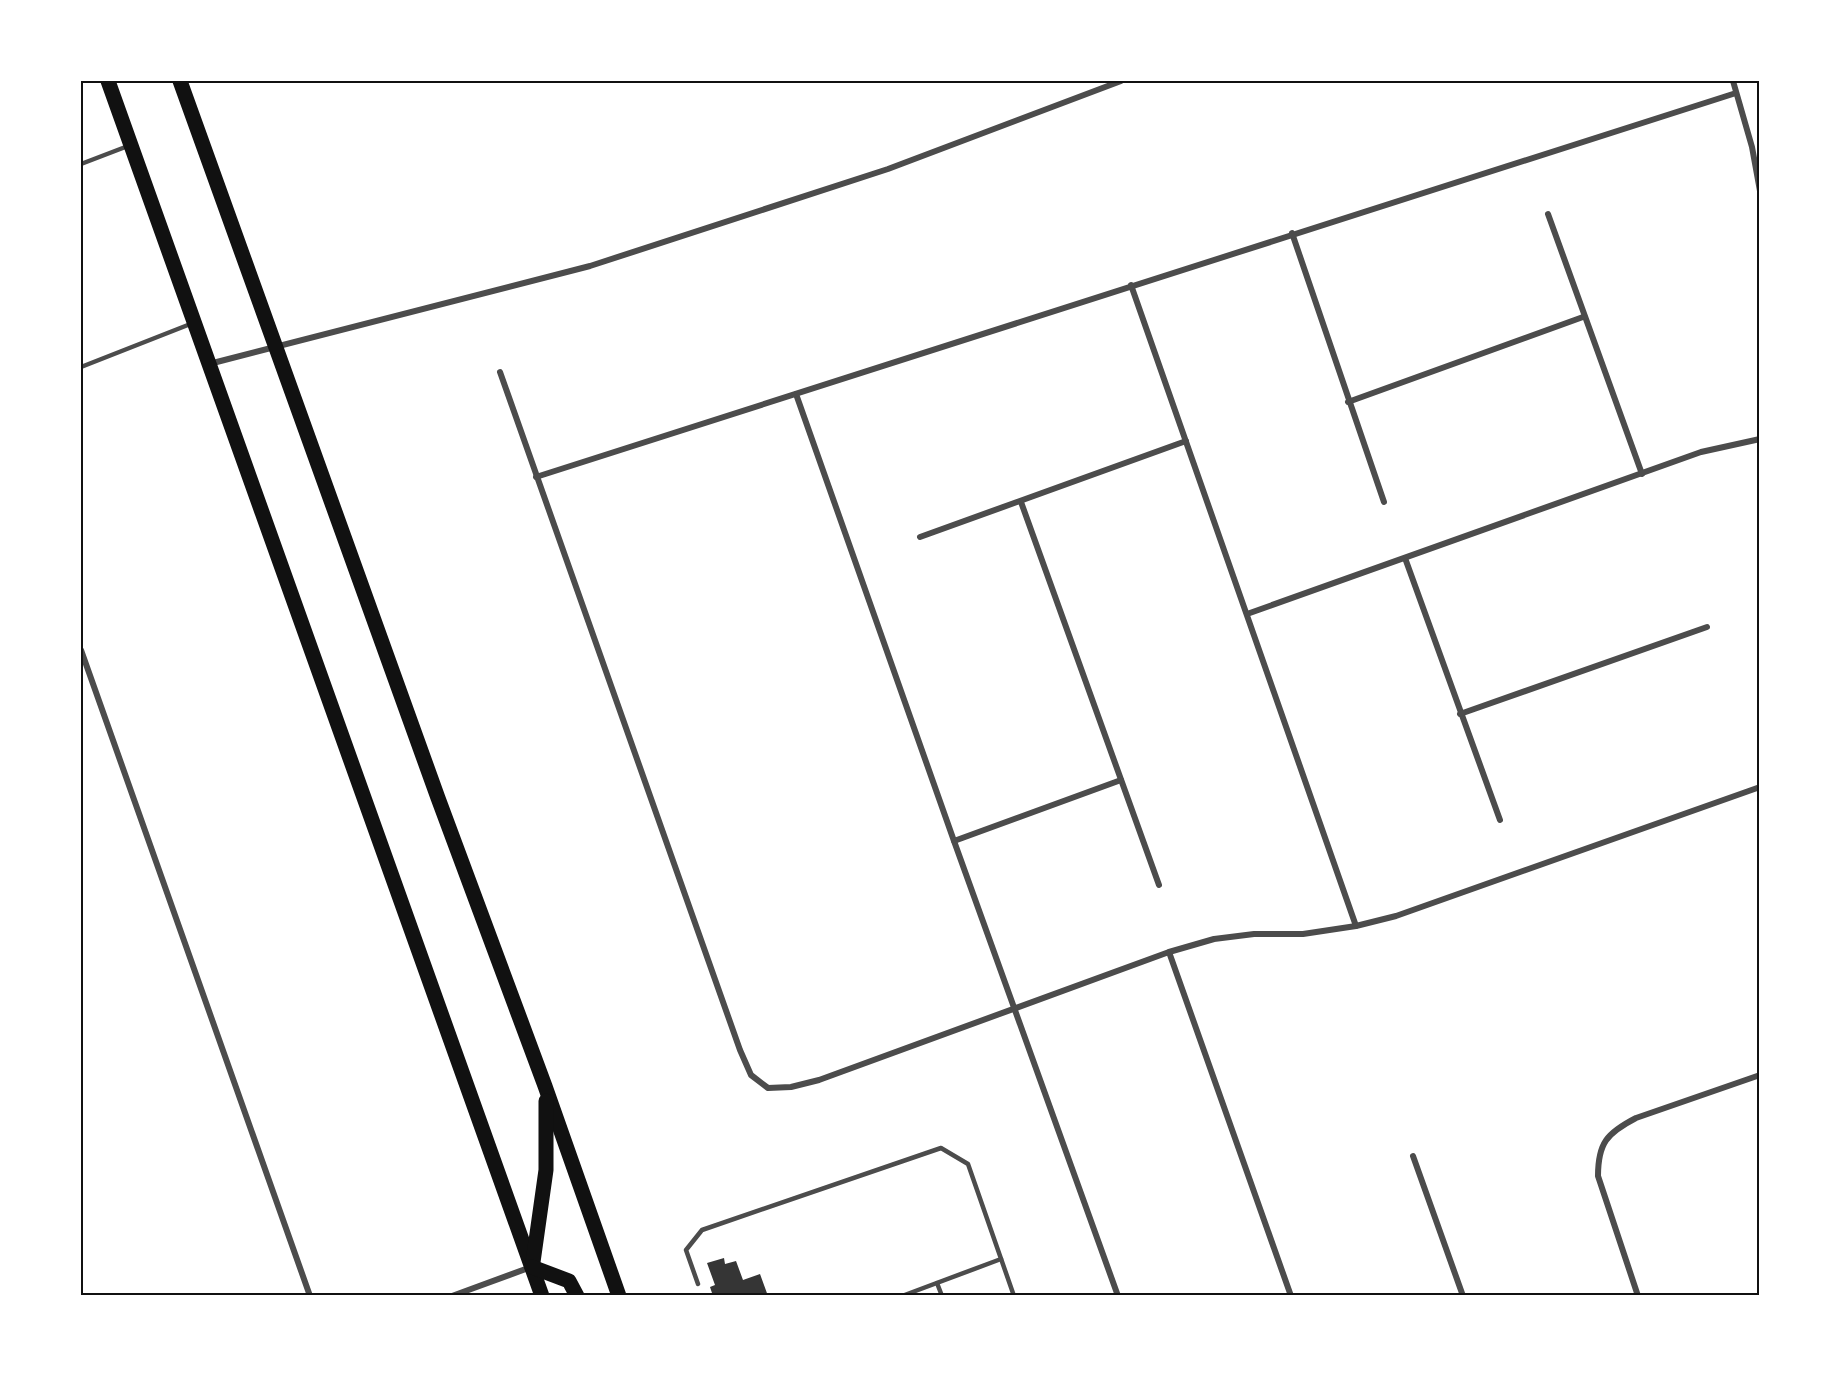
<svg xmlns="http://www.w3.org/2000/svg" width="1841" height="1377" font-family="'Roboto Serif',serif">
  <rect width="100%" height="100%" fill="#fff"/>
  <path fill="#353535" d="M724,1258L725,1264L736,1261L743,1280L760,1274L768,1296H713L710,1287L715,1285L707,1263Z"/>
  <g fill="none" stroke-linecap="round" stroke-linejoin="round">
    <g stroke="#4c4c4c" stroke-width="4.5">
      <path d="M81,164L128,146"/>
      <path d="M81,367L193,323"/>
      <path d="M937,1283L942,1296"/>
      <path d="M698,1284L686,1250L702,1230L941,1148L968,1164L1014,1296"/>
      <path d="M902,1296L1001,1259"/>
    </g>
    <g stroke="#4c4c4c" stroke-width="6">
      <path d="M1733,81L1752,147L1760,191"/>
      <path d="M1548,214L1642,474"/>
      <path d="M1292,233L1384,502"/>
      <path d="M1131,285L1356,926"/>
      <path d="M209,364L590,266L888,169L1121,81"/>
      <path d="M500,372L740,1050L751,1075L768,1088L791,1087L819,1080L1169,952L1214,939L1254,934H1303L1356,926L1396,916L1760,787"/>
      <path d="M796,394L954,841L1118,1296"/>
      <path d="M1348,402L1583,317"/>
      <path d="M536,477L1736,93"/>
      <path d="M1021,502L1159,885"/>
      <path d="M920,537L1186,441"/>
      <path d="M1405,558L1500,820"/>
      <path d="M1247,614L1701,452L1760,439"/>
      <path d="M81,650L310,1296"/>
      <path d="M1460,714L1707,627"/>
      <path d="M954,841L1121,780"/>
      <path d="M1169,952L1291,1296"/>
      <path d="M1413,1156L1463,1296"/>
      <path d="M452,1296L531,1267"/>
      <path d="M1638,1296L1598,1176C1598,1143 1607,1133 1636,1118L1760,1075"/>
    </g>
    <g stroke="#111" stroke-width="15">
      <path d="M108,81L542,1296"/>
      <path d="M180,81L438,798L545,1086L619,1296"/>
      <path d="M533,1262L546,1170V1101"/>
      <path d="M532,1267L569,1281L577,1296"/>
    </g>
  </g>
  <rect width="1841" height="1377" fill="none" stroke="#ffffff" stroke-width="165"/>
  <rect x="82" y="82" width="1676" height="1212" fill="none" stroke="#111" stroke-width="2"/>
</svg>
